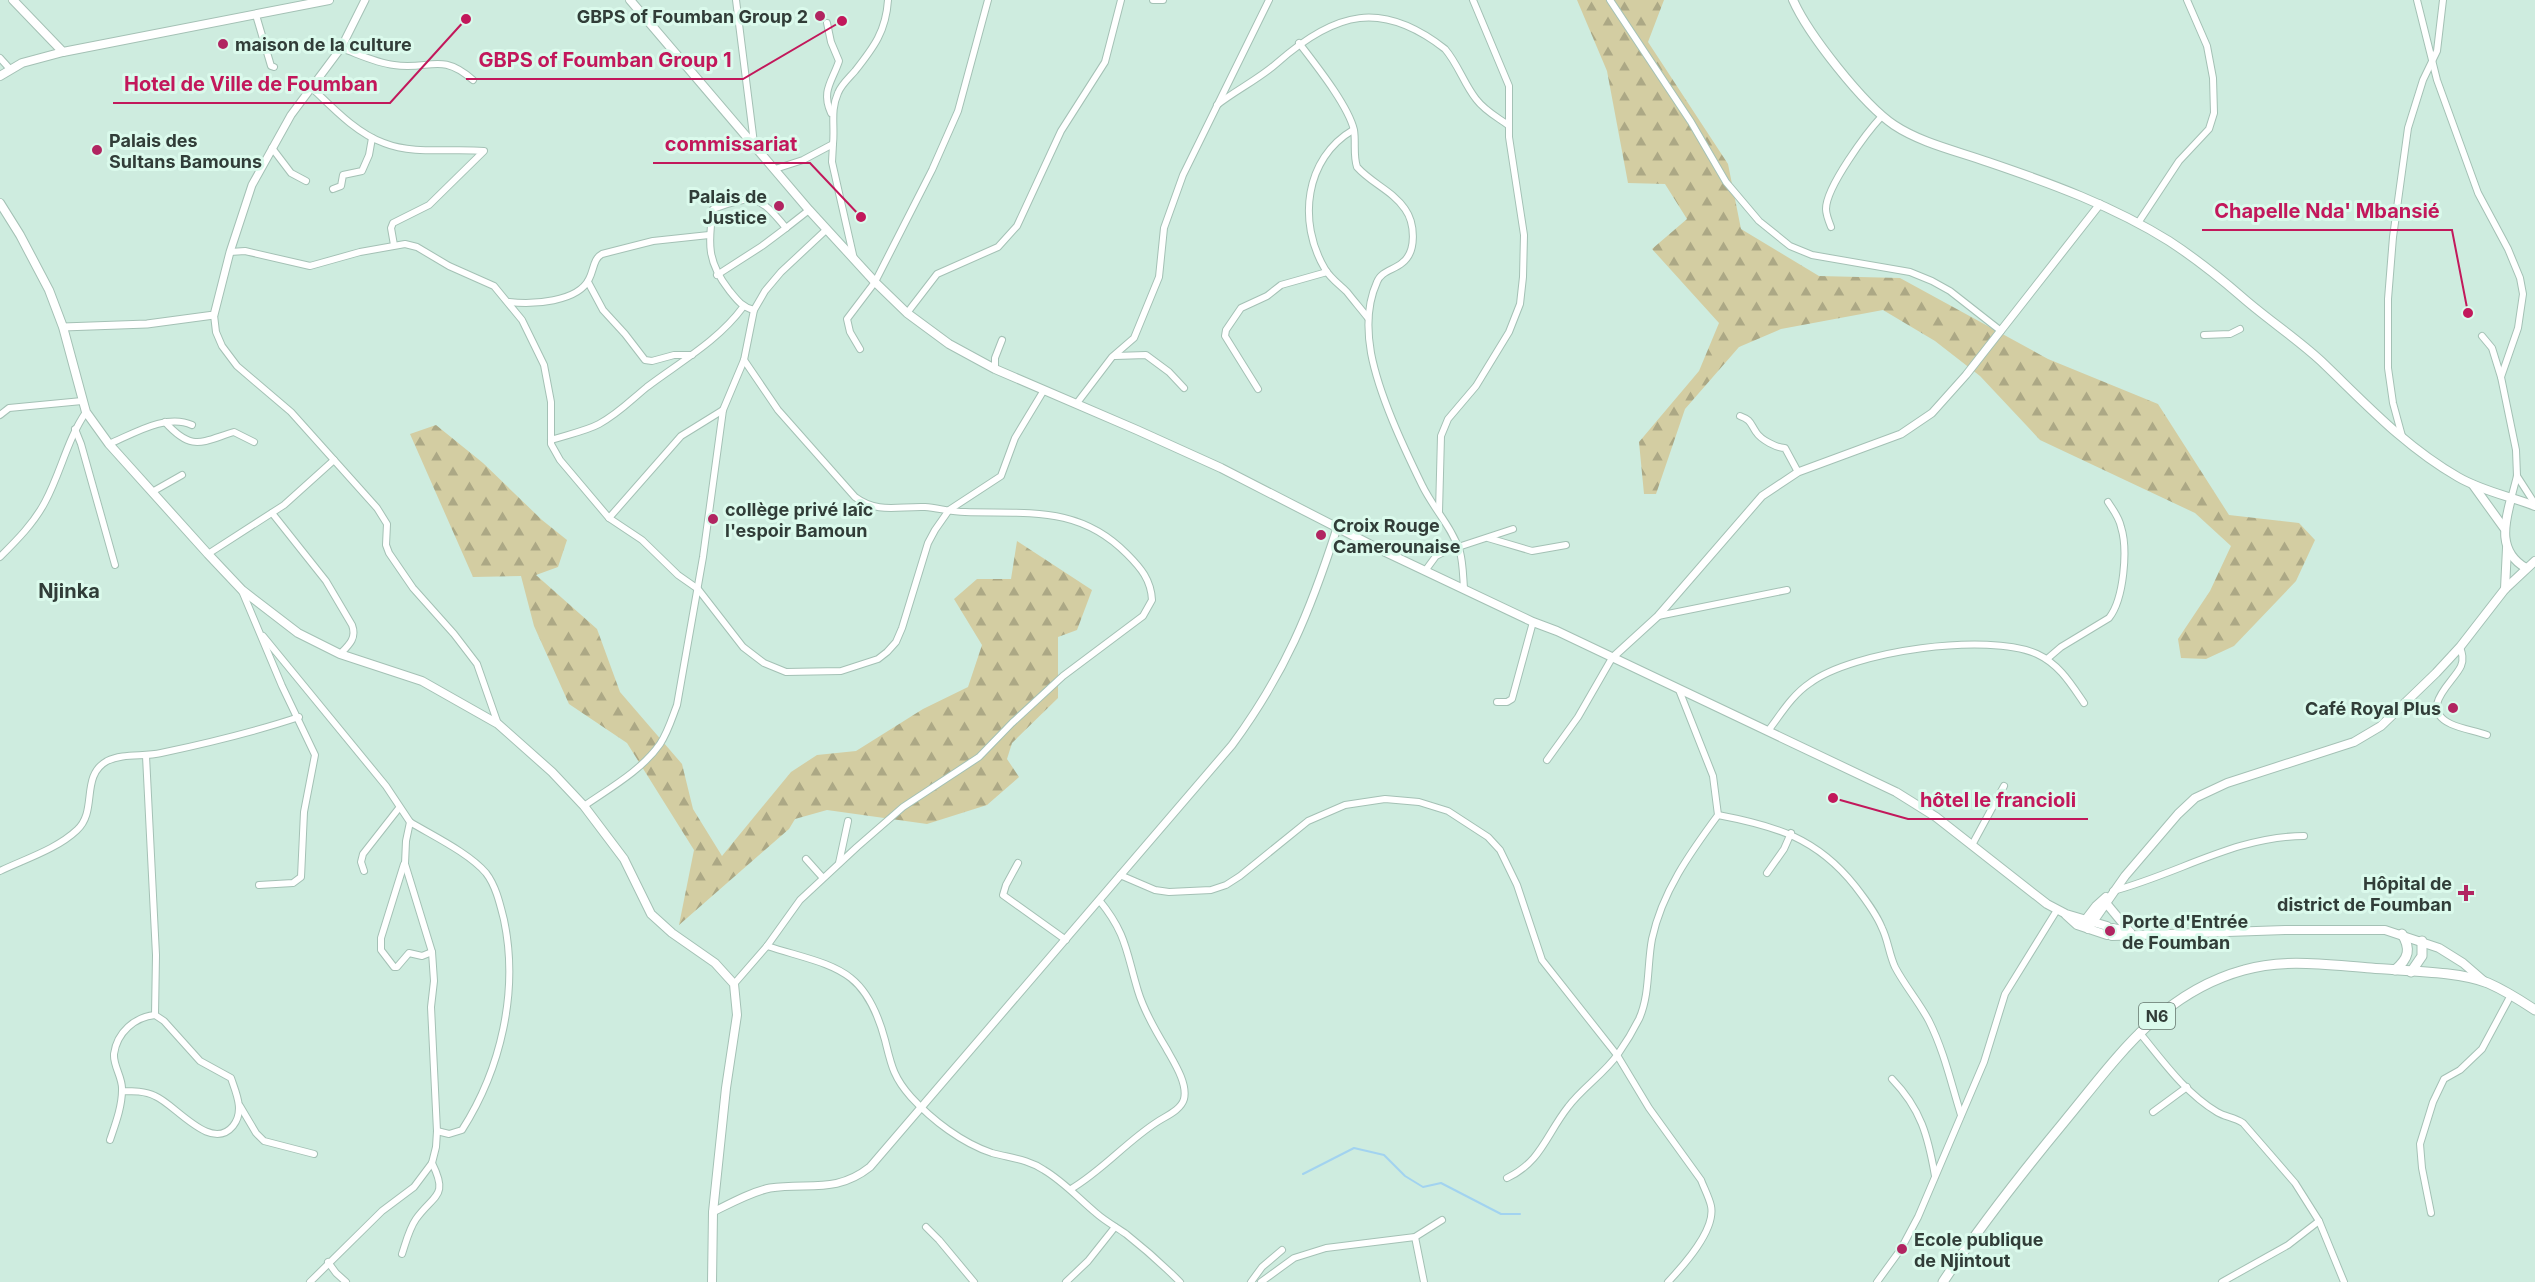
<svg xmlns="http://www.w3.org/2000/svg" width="2535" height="1282" font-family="Inter,sans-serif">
  <defs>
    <pattern id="forest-firs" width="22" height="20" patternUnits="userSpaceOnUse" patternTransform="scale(1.5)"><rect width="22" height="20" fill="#d3cda2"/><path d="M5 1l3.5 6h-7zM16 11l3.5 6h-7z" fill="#aca885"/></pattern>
  </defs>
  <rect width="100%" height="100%" fill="#ceecdf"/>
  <g fill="url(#forest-firs)">
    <path d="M1577,0H1664L1648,42L1728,164L1741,229L1819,276L1900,278L2048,359L2158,404L2229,515L2299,523L2315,540L2296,581L2234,646L2206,659L2181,658L2178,639L2210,591L2231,546L2195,513L2040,440L1980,376L1935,341L1883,310L1781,329L1739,347L1685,409L1656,494H1644L1639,442L1699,371L1719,323L1652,249L1687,219L1665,184L1628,183L1607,71Z"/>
    <path d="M436,425L483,463L542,520L567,540L558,567L536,575L597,629L620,692L682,764L693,809L722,856L791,772L817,755L856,751L923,709L968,687L982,645L954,599L977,579H1011L1017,541L1092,590L1077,630L1058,637V698L1012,743L1007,759L1019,777L987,805L927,824L827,810L795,819L789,829L679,925L694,850L627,743L569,704L534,626L521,576L473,577L410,434Z"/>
  </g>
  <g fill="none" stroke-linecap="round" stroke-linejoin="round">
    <path stroke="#a2d3f0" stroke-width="2" d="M1303,1174L1354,1148L1384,1155L1405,1176L1423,1187L1441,1183L1501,1214H1520"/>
    <defs>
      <g id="minor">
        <path d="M736,0L754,143"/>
        <path d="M1153,0H1163"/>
        <path d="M1610,0L1691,122L1726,182L1759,221L1790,246L1812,255L1910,272L1932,281L1950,291L2001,331"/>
        <path d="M2417,0L2437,80L2478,193L2508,249L2520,278L2523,294L2518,328L2501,377L2516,450L2517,476L2511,499"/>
        <path d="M256,15L271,66L274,67"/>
        <path d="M827,23L831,42L839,61C832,82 821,91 831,113"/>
        <path d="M1299,43C1315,64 1348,105 1354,130C1356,142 1353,155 1357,167C1371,183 1393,191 1405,209C1415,223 1417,252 1402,263C1394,270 1381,271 1377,282C1367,304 1367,330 1371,353C1379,395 1403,446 1422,485C1433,508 1452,527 1460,552C1463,563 1463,576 1464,588"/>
        <path d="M341,48C358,54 376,63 394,65C429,71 440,51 473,80"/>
        <path d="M0,58L9,68"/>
        <path d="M311,87C332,107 356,133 384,143C414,155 452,148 484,151L429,205L393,223L391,228L394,245"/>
        <path d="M1217,105C1236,90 1259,79 1277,63C1336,11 1382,0 1445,49C1458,64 1464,84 1476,99C1485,111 1497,117 1508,125"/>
        <path d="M1353,130C1305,158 1297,222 1325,269C1330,278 1340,285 1347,292C1354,301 1361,309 1368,318"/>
        <path d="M833,144L832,162L854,259"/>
        <path d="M272,148L291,173L306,181"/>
        <path d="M775,169L803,160L833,144C835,126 830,111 838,93C841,85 849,78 855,71C874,47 886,31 888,0"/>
        <path d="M333,189L341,186L343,175L362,171L369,155L372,138"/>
        <path d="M2138,223L2179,161L2209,129L2214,113L2213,78L2207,46L2187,0"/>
        <path d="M1831,227C1829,222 1826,214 1826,209C1826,187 1867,132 1882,116"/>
        <path d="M230,252L245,251L310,266L360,252L405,244L417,247L449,266L494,286L522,320L544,365L551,402V444L560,460L609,518L642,540L678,575L698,589L743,647L764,663L786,672L841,671L878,659L887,652L896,642L902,628L928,543L935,530L949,510L1001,476L1015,438L1044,390"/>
        <path d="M717,275L762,246L786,228"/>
        <path d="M588,282L603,310L625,334L645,360L652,361L674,355H692"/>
        <path d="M509,302C532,305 578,302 589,279C594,270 593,259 602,254L653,241L709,235"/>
        <path d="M754,310C742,307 737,300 729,290C707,262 708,243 713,209C754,194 759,195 786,228L809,210"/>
        <path d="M907,313L937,274L998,247L1017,226L1061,131L1105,62L1121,0"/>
        <path d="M214,315L216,332L222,346L237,366L291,412L377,508L387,524L386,545L389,553L413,588L454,634L477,664L498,724"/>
        <path d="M2204,335L2230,334L2240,329"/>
        <path d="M2482,336L2492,348L2501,377"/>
        <path d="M860,349L850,332L847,319L875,282L932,170L958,111L988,0"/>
        <path d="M1115,356L1146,355L1169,372L1184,388"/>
        <path d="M995,369V358L1002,340"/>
        <path d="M1258,389L1225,336L1226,330L1241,308L1267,296L1281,285L1327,272"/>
        <path d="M1077,403L1112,357L1134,338L1159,277L1164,228L1183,175L1269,0"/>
        <path d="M0,415L9,408L82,401"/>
        <path d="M1740,416C1751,420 1750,423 1756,432C1761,440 1777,448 1785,448L1798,472"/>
        <path d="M165,422C192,452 201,442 234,432L254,442"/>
        <path d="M75,429L81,444L115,565"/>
        <path d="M2402,436L2393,403L2388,368V299L2393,237L2408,128L2423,80L2437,51L2443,0"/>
        <path d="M551,440C566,435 586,431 599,424C618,414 631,400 647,387C680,362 718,341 743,307"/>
        <path d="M109,444C133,434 166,413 192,425"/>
        <path d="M2517,476L2535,504"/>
        <path d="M152,492L182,475"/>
        <path d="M1439,512L1441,436L1448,419L1476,386L1509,332L1520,304L1523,277L1524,235L1509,137V86L1473,0"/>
        <path d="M272,513L326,581L352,625C357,638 349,645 340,654"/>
        <path d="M609,518L681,436L723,410"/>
        <path d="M1488,538L1532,551L1566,545"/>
        <path d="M208,554L284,505L334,460"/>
        <path d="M0,557C17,540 34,523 45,502C61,472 67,440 86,412"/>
        <path d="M1425,571L1436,556L1446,551L1513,529"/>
        <path d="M242,591L282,686L315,755L304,812L301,877L293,883L259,885"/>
        <path d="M1658,616L1787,590"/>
        <path d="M263,636L386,786L410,822L406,841L405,864L432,952L434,981L431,1007L437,1131L436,1147L432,1163L414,1187L382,1211L310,1282"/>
        <path d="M2460,647C2462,653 2464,659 2461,666C2454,682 2417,708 2451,724C2462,729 2476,731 2487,735"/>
        <path d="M2047,659L2061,647L2109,618C2124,599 2128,549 2121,527C2119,517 2113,510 2108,502"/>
        <path d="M1497,702H1507L1512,699L1533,622"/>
        <path d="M1768,731C1781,714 1792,695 1810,683C1853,651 1988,632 2037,654C2059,664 2071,684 2084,703"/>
        <path d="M146,756L156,955L155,1015"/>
        <path d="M1547,760L1578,717L1612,658"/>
        <path d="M584,806C610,788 642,770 660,744C668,732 672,718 677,705L703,557L723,410L744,360L754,310L765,291L781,272L827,229"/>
        <path d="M1718,815C1776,826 1817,838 1855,886C1865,899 1876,913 1882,928C1888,940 1889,954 1895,967C1905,986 1919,1002 1929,1021C1944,1051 1951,1083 1961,1115"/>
        <path d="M410,822C433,836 469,853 486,873C496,886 500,904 504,920C519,991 501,1069 462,1130L449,1134L437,1131"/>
        <path d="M1972,845L2004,786"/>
        <path d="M806,859L823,878"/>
        <path d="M839,863L848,821"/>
        <path d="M1018,863L1006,885L1003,895L1066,940"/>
        <path d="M404,864L381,938V950L394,967H397L409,953L422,956L432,952"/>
        <path d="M0,871C25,859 57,849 77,830C98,811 80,776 107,761C123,753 144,757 161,753C208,743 254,732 299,717"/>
        <path d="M364,871L361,862L363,854L399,808"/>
        <path d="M1767,873L1784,849L1791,833"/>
        <path d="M1120,875L1155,890L1169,892L1211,890L1226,885L1240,876L1308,821L1345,805L1385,799L1419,802L1448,811L1488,837L1500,850L1517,885L1542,960L1617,1055L1649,1108L1701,1180C1704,1188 1709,1197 1711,1206C1716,1230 1683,1266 1668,1282"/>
        <path d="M2113,891C2178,874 2236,836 2304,836"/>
        <path d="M767,946C833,967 865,965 885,1040C891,1064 893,1077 911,1097C932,1120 962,1143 992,1153C1010,1158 1028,1159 1044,1170C1064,1182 1078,1198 1096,1213C1105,1221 1116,1227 1126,1234C1145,1249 1163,1265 1180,1282"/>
        <path d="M734,984L767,946L800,900L857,847L903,807L979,757L1012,723L1063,676L1143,616L1152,600C1151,580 1141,568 1127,554C1079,505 1027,514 965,512C952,512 938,508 925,507C898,506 878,514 855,497L778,410L744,360"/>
        <path d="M2139,1032C2162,1060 2185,1093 2217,1112C2225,1117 2234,1117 2243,1123L2295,1183L2319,1221L2288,1245L2222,1282"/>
        <path d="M1892,1079C1921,1109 1928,1136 1935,1176"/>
        <path d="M240,1106L256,1133L264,1141L314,1154"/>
        <path d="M2153,1112L2187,1087"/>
        <path d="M110,1140C115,1125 122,1107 122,1090C123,1078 113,1066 114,1054C117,1032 135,1017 155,1015L164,1021L200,1061L231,1078C236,1093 245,1111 233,1126C211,1153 175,1104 155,1096C145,1091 133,1091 122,1091"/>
        <path d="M1507,1178C1541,1162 1546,1135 1568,1107C1582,1088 1604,1074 1618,1054C1625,1044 1633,1031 1639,1019C1650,995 1647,965 1652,939C1662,892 1690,853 1718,815L1713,776L1679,690"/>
        <path d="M1071,1189C1103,1170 1126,1142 1157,1122C1166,1116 1181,1110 1184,1099C1188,1083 1173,1061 1166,1048C1155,1030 1144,1011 1138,991C1126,952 1127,934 1099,900"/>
        <path d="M2431,1213L2422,1168L2420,1144L2433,1102L2444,1079L2460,1070L2482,1049L2511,995"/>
        <path d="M2319,1221L2344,1282"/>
        <path d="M926,1227L939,1240L974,1282"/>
        <path d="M1415,1237L1424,1282"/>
        <path d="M402,1254C406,1242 409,1229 416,1219C434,1194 449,1197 432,1163"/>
        <path d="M328,1262L336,1273L346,1282"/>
        <path d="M1066,1282L1088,1261L1115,1227"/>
        <path d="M1251,1282L1262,1267L1282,1250"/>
        <path d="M1261,1282L1294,1258L1326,1248L1415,1237L1442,1220"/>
        <path d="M1877,1282L1901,1249L1918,1217L1984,1062L2005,994L2057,910"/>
      </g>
      <g id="tertiary">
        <path d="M63,327L147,324L214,315L230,252L252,185L291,115L341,48L365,0"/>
        <path d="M1612,658L1658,616L1762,496L1798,472L1901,434L1932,413L1966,375L2100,204"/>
        <path d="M713,1212C731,1203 751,1192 770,1188C808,1182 836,1194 870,1167L1232,745C1285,673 1310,612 1337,528"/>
      </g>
      <g id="secondary">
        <path d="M13,0L63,52L329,0"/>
        <path d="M630,0L809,210L875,282L907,313L949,344L995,369L1137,430L1221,468L1381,550L1533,622L1557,631L1896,792L1936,817L2047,904L2066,914L2107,926"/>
        <path d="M1793,0C1808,34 1863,104 1894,125C1921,143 1957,151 1988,162C2050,183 2113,206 2169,241C2195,258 2219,277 2242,297C2267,319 2296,338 2321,361C2365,403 2404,446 2458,477C2482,491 2509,496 2535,506"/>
        <path d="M0,76L22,63L63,52"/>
        <path d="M0,203L20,235L49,290L63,327L86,412L109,444L208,554L242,590L298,633L340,654L422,681L498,724L552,772L584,806L624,859L651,914L672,933L715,963L734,984L737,1015L726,1088L713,1212L712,1282"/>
        <path d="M2473,485L2504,528"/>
        <path d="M2511,499C2504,525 2498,552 2526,568"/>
        <path d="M2505,589L2507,548"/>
        <path d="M2106,903L2130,932"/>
        <path d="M2066,915L2077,925L2107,935"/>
        <path d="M2083,923L2096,906L2106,897"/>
        <path d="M2113,928L2130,932"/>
        <path d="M2088,929L2125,876L2178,814L2195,798L2227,783L2354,742L2381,726L2436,673L2460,647L2505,589L2535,561"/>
        <path d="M2112,936L2285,930H2385L2439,948L2463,963L2485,982"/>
      </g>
      <g id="trunk">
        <path d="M2395,970C2409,958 2411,949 2402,934"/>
        <path d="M2411,972L2422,956V941"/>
        <path d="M1943,1282C1980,1226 2021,1174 2064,1122C2116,1059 2160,993 2244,970C2284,958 2329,965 2371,968C2403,971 2459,971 2488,983C2504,990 2520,1000 2535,1010"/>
      </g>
    </defs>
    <use href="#minor" stroke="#a4c1b5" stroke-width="8"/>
    <use href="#tertiary" stroke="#a4c1b5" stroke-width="9"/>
    <use href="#secondary" stroke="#a4c1b5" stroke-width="10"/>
    <use href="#trunk" stroke="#a4c1b5" stroke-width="11"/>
    <use href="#minor" stroke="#fff" stroke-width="6"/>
    <use href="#tertiary" stroke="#fff" stroke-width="7"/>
    <use href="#secondary" stroke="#fff" stroke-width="8"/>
    <use href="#trunk" stroke="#fff" stroke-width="9"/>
  </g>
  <g fill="#b12561" stroke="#dbfaec" stroke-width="2">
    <circle cx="820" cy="16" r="6"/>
    <circle cx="223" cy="44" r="6"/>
    <circle cx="97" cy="150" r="6"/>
    <circle cx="779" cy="206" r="6"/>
    <circle cx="713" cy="519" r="6"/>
    <circle cx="1321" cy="535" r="6"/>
    <circle cx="2453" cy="708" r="6"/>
    <path d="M2463 884h6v6h6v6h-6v6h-6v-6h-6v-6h6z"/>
    <circle cx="2110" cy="931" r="6"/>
    <circle cx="1902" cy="1249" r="6"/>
  </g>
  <g text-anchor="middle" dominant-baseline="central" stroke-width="6" stroke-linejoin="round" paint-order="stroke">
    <rect fill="#dbfaec" stroke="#64766e" stroke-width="1.5" x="2139" y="1003" width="36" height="26" rx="4.5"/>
    <g font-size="16" font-weight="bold" fill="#313d38">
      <text x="2157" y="1016">N6</text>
    </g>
    <g font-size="18" font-weight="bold" fill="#313d38" stroke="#dbfaec" text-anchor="start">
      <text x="808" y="16" text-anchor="end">GBPS of Foumban Group 2</text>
      <text x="235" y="44">maison de la culture</text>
      <text x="109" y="140">Palais des<tspan x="109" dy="21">Sultans Bamouns</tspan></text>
      <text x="767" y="196" text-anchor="end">Palais de<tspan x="767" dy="21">Justice</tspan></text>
      <text x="725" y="509">collège privé laîc<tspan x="725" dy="21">l'espoir Bamoun</tspan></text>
      <text x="1333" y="525">Croix Rouge<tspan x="1333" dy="21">Camerounaise</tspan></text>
      <text x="2441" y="708" text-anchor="end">Café Royal Plus</text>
      <text x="2452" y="883" text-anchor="end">Hôpital de<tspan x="2452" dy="21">district de Foumban</tspan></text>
      <text x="2122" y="921">Porte d'Entrée<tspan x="2122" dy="21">de Foumban</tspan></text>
      <text x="1914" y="1239">Ecole publique<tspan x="1914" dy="21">de Njintout</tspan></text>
    </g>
    <g font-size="20" font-weight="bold" fill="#313d38" stroke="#dbfaec">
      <text x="69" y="591">Njinka</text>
    </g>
  </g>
  <path fill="none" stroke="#c2185b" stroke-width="2" d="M842 21L743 79H466M466 19L390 103H113M861 217L810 163H653M2468 313L2452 230H2202M1833 798L1908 819H2088"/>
  <g fill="#c2185b" stroke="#dbfaec" stroke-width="2">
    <circle cx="842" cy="21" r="6"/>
    <circle cx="466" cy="19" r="6"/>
    <circle cx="861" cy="217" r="6"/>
    <circle cx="2468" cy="313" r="6"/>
    <circle cx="1833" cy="798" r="6"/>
  </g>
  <g font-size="20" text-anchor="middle" font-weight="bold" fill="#c2185b" stroke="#dbfaec" stroke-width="6" stroke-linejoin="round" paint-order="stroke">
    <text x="605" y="67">GBPS of Foumban Group 1</text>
    <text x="251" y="91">Hotel de Ville de Foumban</text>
    <text x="731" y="151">commissariat</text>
    <text x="2327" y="218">Chapelle Nda' Mbansié</text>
    <text x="1998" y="807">hôtel le francioli</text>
  </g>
</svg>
